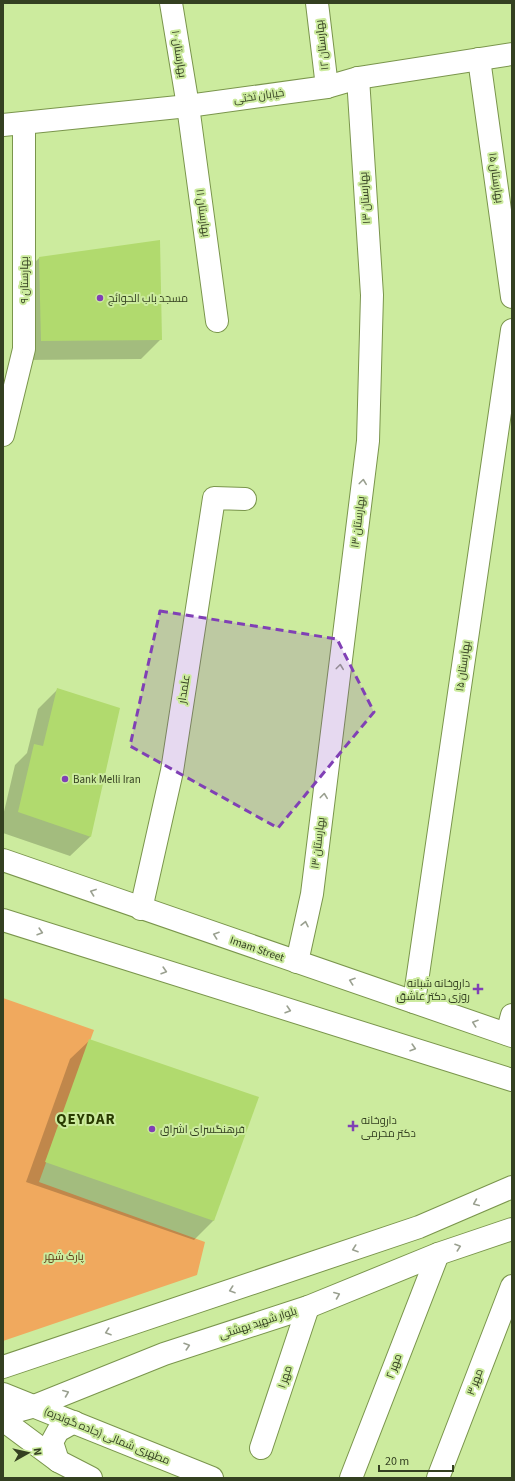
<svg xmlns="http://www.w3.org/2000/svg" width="515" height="1481" font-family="'Source Sans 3',Cairo,sans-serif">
  <rect width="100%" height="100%" fill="#cceb9e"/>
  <path fill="#f0a95e" d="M3,998L94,1030L39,1182L205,1242L197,1275L3,1341Z"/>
  <g fill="#0003">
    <path d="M39,258L161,339L141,359L21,360L20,278Z"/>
    <path d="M57,690L119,709L90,837L70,856L3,833V816L15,765L27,753L38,709Z"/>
    <path d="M90,1040L214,1220L194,1240L26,1182L70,1059Z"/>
  </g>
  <g fill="#b1da6e">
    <path d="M160,240L162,340L41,341L39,257Z"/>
    <path d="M57,688L120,708L91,837L18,812L34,744L43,746Z"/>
    <path d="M89,1039L259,1097L214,1221L45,1162Z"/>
  </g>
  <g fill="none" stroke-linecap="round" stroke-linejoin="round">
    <defs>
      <g id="minor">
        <path d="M171,3L188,106L217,321"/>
        <path d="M317,3L327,87"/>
        <path d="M479,59L512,297"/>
        <path d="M3,125L188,106L327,87L358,78L512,54"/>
        <path d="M3,435L24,349V123"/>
        <path d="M141,909L172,771L214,498L245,499"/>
        <path d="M297,962L312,894L368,441L372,295L358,78"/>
        <path d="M414,1002L512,330"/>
        <path d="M507,1034L512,1015"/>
        <path d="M261,1448L308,1307"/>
        <path d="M351,1478L438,1254"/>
        <path d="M438,1478L512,1286"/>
      </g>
      <g id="major">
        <path d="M3,860L512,1036"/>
        <path d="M3,920L512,1080"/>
        <path d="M3,1367L419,1227L512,1187"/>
        <path d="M3,1394L212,1478"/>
        <path d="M3,1415L32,1407L164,1354L308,1307L438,1254L512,1229"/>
        <path d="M3,1420L58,1461L91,1478"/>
        <path d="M58,1461L52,1442L58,1431L74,1422"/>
      </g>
    </defs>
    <use href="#minor" stroke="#7a954c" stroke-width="24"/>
    <use href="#major" stroke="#7a954c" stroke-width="24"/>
    <use href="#minor" stroke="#fff" stroke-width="22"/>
    <use href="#major" stroke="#fff" stroke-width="22"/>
  </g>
  <defs><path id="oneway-chevron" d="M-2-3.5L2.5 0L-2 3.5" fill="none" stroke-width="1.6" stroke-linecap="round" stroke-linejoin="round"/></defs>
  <g stroke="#9aa090">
    <use href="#oneway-chevron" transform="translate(363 482) rotate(-83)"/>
    <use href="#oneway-chevron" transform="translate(340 667) rotate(-83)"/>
    <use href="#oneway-chevron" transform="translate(324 796) rotate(-83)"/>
    <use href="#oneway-chevron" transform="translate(93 892) rotate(-160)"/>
    <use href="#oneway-chevron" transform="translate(305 924) rotate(-78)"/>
    <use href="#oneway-chevron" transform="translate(40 932) rotate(17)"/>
    <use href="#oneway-chevron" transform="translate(216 935) rotate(-161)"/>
    <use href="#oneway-chevron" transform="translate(164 971) rotate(17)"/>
    <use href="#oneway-chevron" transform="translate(352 981) rotate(-161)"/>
    <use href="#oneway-chevron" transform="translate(288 1010) rotate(17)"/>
    <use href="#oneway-chevron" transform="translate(475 1023) rotate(-161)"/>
    <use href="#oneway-chevron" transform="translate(413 1048) rotate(17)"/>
    <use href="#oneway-chevron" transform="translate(476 1203) rotate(157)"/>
    <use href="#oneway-chevron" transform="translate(458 1247) rotate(-19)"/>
    <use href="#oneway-chevron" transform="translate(355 1249) rotate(161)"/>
    <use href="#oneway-chevron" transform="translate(232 1290) rotate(161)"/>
    <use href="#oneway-chevron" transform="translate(337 1295) rotate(-22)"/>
    <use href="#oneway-chevron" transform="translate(108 1332) rotate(161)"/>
    <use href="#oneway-chevron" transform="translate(187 1346) rotate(-18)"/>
    <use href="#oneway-chevron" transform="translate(66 1393) rotate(-22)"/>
  </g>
  <path fill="#8040b5" fill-opacity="0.2" stroke="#8040b5" stroke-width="3" stroke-dasharray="8 5" stroke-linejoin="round" d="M160,611L337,639L374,712L278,828L130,746Z"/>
  <g fill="#8040b5" stroke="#cceb9e" stroke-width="1.5">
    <circle cx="100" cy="298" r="4"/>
    <circle cx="65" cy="779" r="4"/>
    <path d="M476 983h4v4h4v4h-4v4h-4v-4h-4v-4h4z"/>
    <path d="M351 1120h4v4h4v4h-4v4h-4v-4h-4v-4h4z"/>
    <circle cx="152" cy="1129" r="4"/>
  </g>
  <g text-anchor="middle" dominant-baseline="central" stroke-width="4" stroke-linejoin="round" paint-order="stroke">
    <g font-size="11" fill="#344021" stroke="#cceb9e">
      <text transform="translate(322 45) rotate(-97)">بهارستان ۱۲</text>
      <text transform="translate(179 54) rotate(81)">بهارستان ۱۰</text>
      <text transform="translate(259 96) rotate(-8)">خیابان تختی</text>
      <text transform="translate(496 178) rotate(82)">بهارستان ۱۵</text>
      <text transform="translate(365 198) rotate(-94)">بهارستان ۱۳</text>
      <text transform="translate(203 213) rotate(82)">بهارستان ۱۱</text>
      <text transform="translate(24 280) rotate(-90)">بهارستان ۹</text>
      <text transform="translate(358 522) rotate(-83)">بهارستان ۱۳</text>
      <text transform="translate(463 666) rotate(-82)">بهارستان ۱۵</text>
      <text transform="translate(184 689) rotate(-81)">علمدار</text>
      <text transform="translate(318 843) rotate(-83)">بهارستان ۱۳</text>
      <text transform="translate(257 949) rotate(19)">Imam Street</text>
      <text transform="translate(258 1323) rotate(-18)">بلوار شهید بهشتی</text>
      <text transform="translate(394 1366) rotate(-69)">مهر ۲</text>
      <text transform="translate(285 1377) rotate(-72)">مهر ۱</text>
      <text transform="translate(475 1382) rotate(-69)">مهر ۳</text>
      <text transform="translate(107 1436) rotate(22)">مطهری شمالی (جاده گوندره)</text>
    </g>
    <g font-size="11" fill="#344021" stroke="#cceb9e" text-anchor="start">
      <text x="108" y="298">مسجد باب الحوائج</text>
      <text x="73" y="779">Bank Melli Iran</text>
      <text x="470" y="983" text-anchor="end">داروخانه شبانه<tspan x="470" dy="13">روزی دکتر عاشق</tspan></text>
      <text x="361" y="1120">داروخانه<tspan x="361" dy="13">دکتر محرمی</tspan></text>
      <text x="160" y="1129">فرهنگسرای اشراق</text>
    </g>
    <g font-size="11" fill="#62401b" stroke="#cceb9e">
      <text x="64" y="1256">پارک شهر</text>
    </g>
    <g font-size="15" font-weight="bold" letter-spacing="1" fill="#293b00" stroke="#cceb9e">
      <text x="86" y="1119">QEYDAR</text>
    </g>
  </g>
  <rect width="515" height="1481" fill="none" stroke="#344021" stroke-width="8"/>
  <g transform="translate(28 1453) rotate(82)" stroke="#cceb9e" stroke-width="3" paint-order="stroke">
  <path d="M0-3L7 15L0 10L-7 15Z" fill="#344021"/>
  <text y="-6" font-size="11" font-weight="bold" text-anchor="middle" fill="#344021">N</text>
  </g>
  <path d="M379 1465v6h74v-6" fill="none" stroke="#344021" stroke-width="2"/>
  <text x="385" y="1465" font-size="12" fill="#344021" stroke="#cceb9e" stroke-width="3" paint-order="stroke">20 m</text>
</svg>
